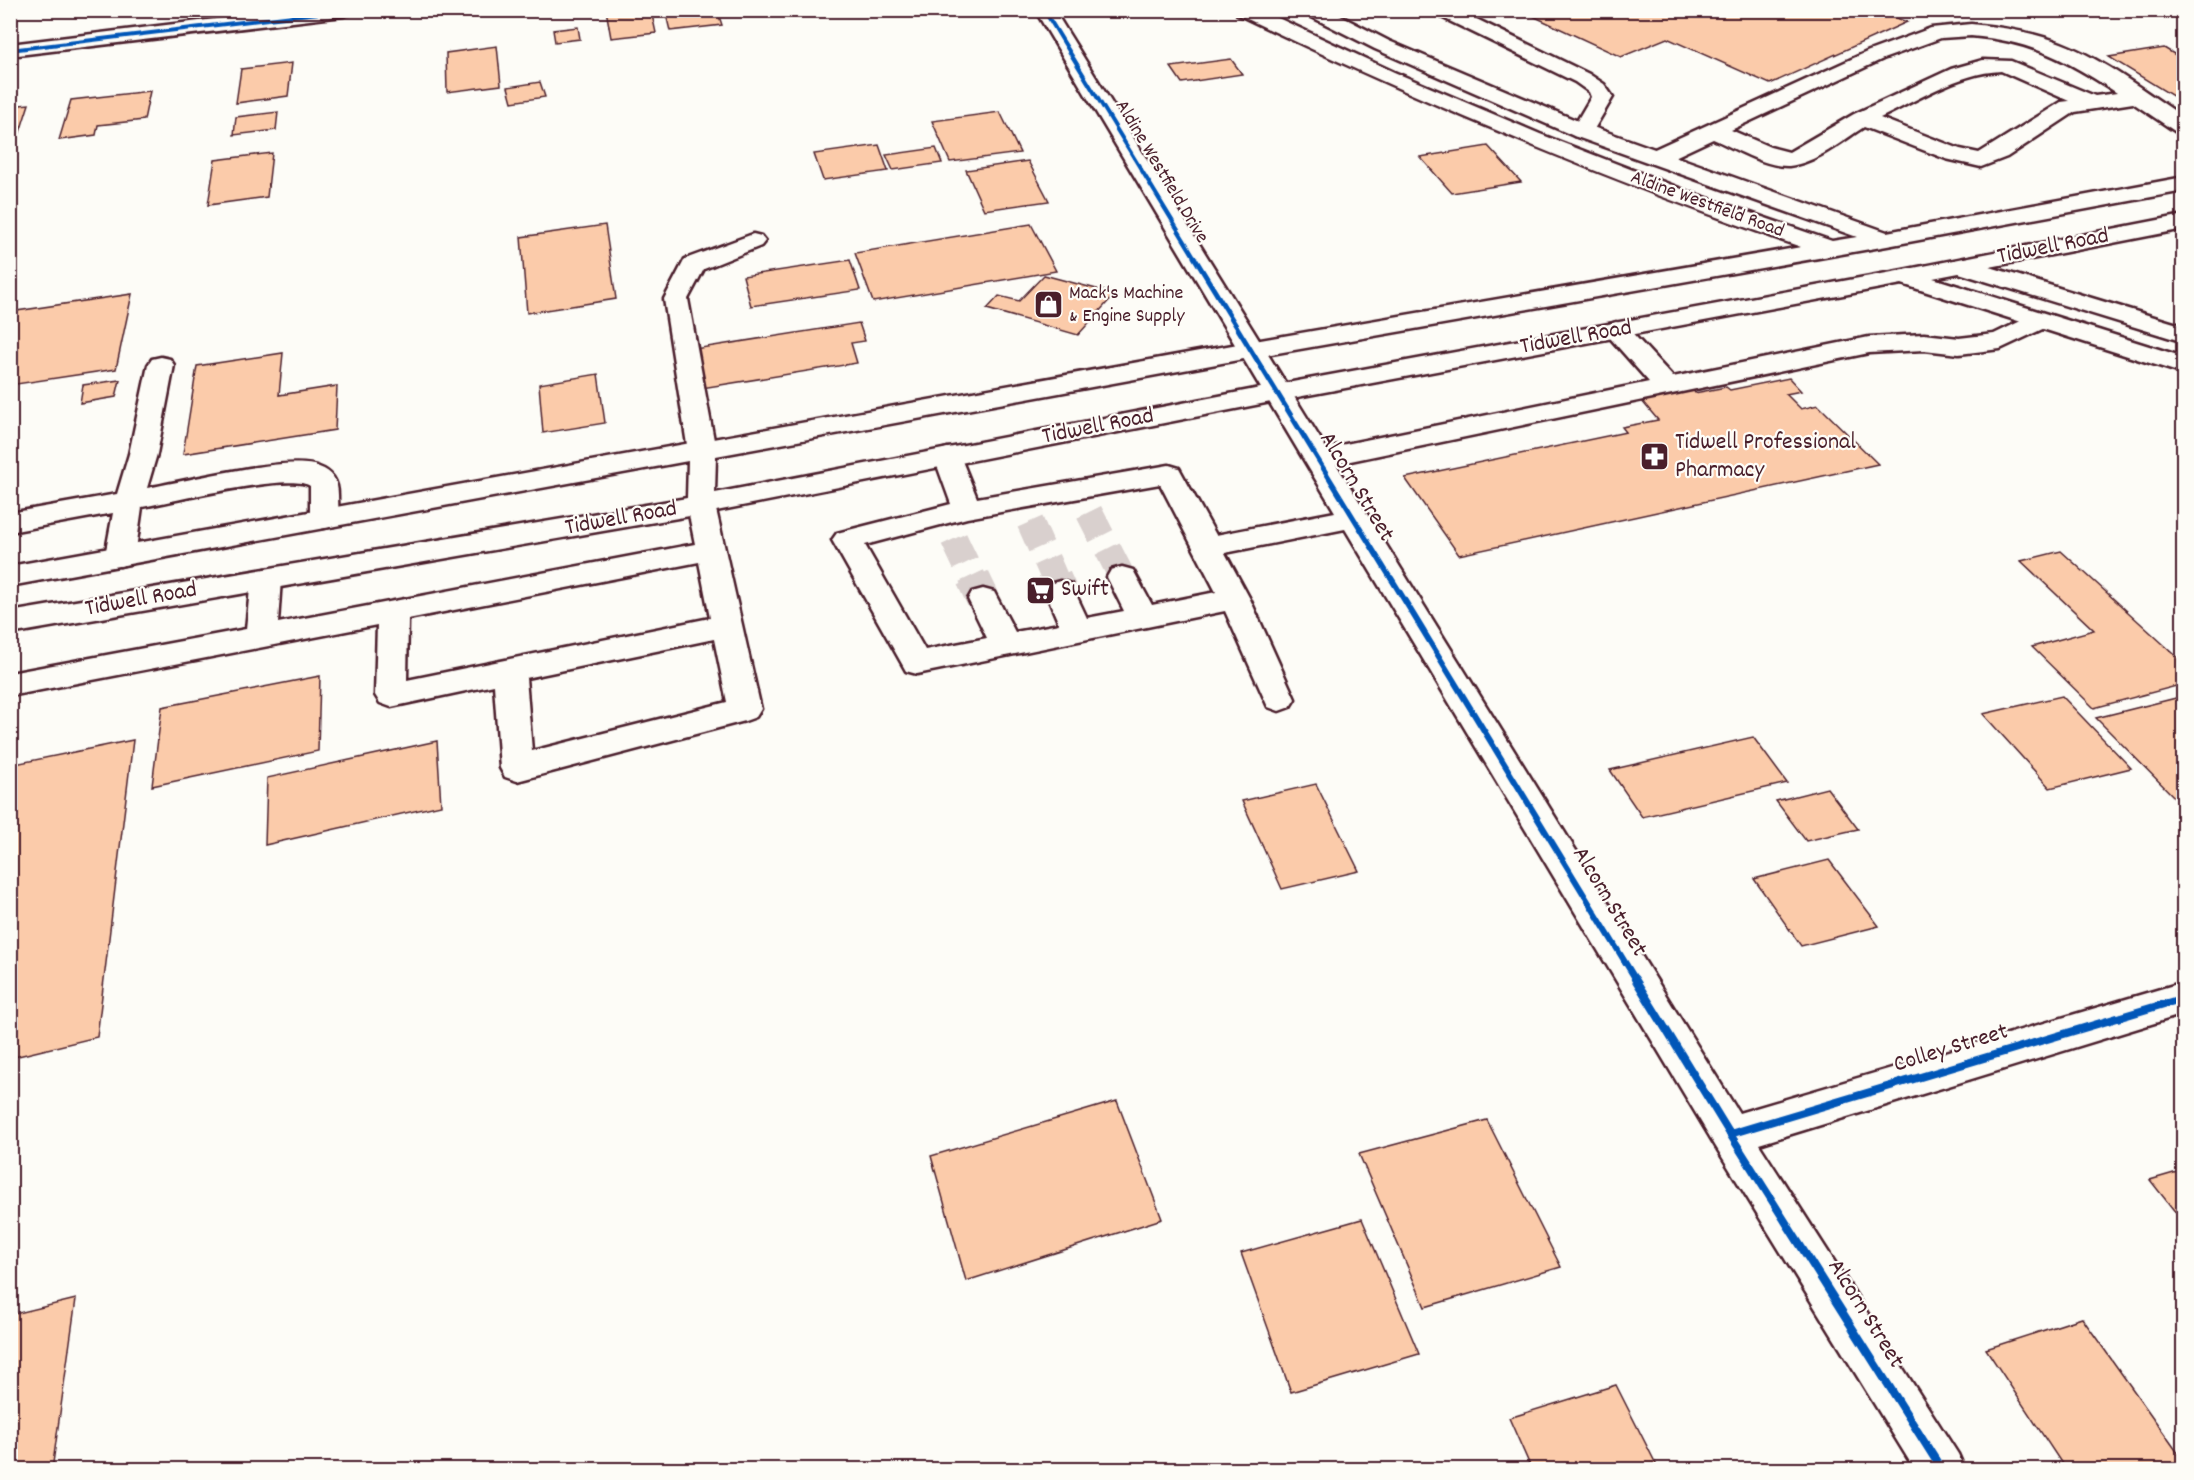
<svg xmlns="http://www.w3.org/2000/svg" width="2194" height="1480" font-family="Dekko,sans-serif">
  <rect width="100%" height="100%" fill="#fdfcf7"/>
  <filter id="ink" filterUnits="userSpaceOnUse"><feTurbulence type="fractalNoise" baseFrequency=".0167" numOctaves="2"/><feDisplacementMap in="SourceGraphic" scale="12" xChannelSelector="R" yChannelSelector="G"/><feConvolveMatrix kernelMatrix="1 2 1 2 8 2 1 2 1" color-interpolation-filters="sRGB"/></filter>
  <g filter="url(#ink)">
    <g fill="#fbcbaa" stroke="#4a1f2b" stroke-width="1.5">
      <path d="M606,10H651L656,33L611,38Z"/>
      <path d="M665,10H717L722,25L670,31Z"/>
      <path d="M1520,10H1909V11L1894,17L1907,22L1770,84L1667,38L1621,57Z"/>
      <path d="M578,27L580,39L555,42L553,30Z"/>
      <path d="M497,46L501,85L447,92L446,53Z"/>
      <path d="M2164,48L2184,60V103L2109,57Z"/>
      <path d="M1231,59L1242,74L1182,83L1171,67Z"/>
      <path d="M292,63L288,96L236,103L241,69Z"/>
      <path d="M540,82L545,97L512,102L508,87Z"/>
      <path d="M150,91L144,120L98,125L96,135L59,140L71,100Z"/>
      <path d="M29,104L19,135L10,136V106Z"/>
      <path d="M278,112L276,130L234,135L236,117Z"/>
      <path d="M1000,112L1020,153L950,162L932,121Z"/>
      <path d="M879,145L888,171L823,180L814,154Z"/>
      <path d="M1488,146L1521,182L1452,193L1420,157Z"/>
      <path d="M936,148L942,163L893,170L886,155Z"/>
      <path d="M272,153L267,197L208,205L215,160Z"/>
      <path d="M1028,161L1049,201L984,210L966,170Z"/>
      <path d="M1031,224L1056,271L873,302L855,253Z"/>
      <path d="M605,225L616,299L527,313L521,237Z"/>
      <path d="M850,260L860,290L751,306L743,276Z"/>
      <path d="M1044,275L1115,294L1078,335L987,309L999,296L1019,301Z"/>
      <path d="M132,294L116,369L10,385V312Z"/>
      <path d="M859,323L865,341L851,343L857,363L702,388L694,349Z"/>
      <path d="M283,353L279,395L337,386L335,430L183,454L197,366Z"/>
      <path d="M598,374L605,423L543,433L539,384Z"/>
      <path d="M1789,378L1801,391L1786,394L1801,409L1818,405L1878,464L1459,555L1405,478L1626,432L1622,427L1658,420L1641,400L1693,390L1695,393L1726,387L1730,390Z"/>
      <path d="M120,380L116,397L80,403L83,385Z"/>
      <path d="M2061,551L2184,663V684L2094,708L2032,647L2094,630L2021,561Z"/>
      <path d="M320,676L318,751L152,786L162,707Z"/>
      <path d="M2062,696L2131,768L2050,788L1983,714Z"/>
      <path d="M2184,696V807L2096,718Z"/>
      <path d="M1753,737L1787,783L1642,817L1610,770Z"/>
      <path d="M133,740L97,1037L10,1058V765Z"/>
      <path d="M437,741L441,805L265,845L267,778Z"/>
      <path d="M1316,784L1359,871L1282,889L1242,801Z"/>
      <path d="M1827,788L1858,829L1806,841L1776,801Z"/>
      <path d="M1829,860L1879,926L1801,946L1754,879Z"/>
      <path d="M1117,1101L1162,1219L966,1281L931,1156Z"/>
      <path d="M1487,1120L1561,1267L1425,1307L1359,1154Z"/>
      <path d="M2184,1170V1223L2150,1180Z"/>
      <path d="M1362,1219L1419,1354L1291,1392L1241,1253Z"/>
      <path d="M76,1299L52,1470H10V1315Z"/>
      <path d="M2082,1318L2183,1460L2157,1470H2066L1986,1349Z"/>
      <path d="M1616,1385L1659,1470H1532L1509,1418Z"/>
    </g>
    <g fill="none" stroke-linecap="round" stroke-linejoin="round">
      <g stroke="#d9d0ce" stroke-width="27" stroke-dasharray="27 14" stroke-linecap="butt">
        <path d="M1089,512L1122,577"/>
        <path d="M1030,522L1055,579"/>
        <path d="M954,539L973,579"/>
      </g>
      <g stroke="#d9d0ce" stroke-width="34" stroke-dasharray="34 16" stroke-linecap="butt">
        <path d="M973,578L983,599"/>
        <path d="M1054,578L1060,591"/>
      </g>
      <defs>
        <g id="minor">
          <path d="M290,10H352L350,14L343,16L10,56V44Z"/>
          <path d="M1035,10H1054L1326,448L1649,382L1603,330L1607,325L1616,322L1625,325L1673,377L1869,337L1924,334L1959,338L1994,334L2031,316L2040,313L2049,316L2053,321L2049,326L2000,349L1959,354L1924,350L1869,353L1336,464L1739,1113L2184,982V1014L1759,1144L1958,1454L1965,1470H1915L1716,1147L1345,529L1225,553L1250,599L1295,699L1290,707L1279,711L1268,707L1225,611L917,674L906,671L832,540L837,533L951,504L934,457L938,451L948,448L958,451L977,498L1169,465L1179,468L1216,535L1335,512ZM1160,484L1216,592L1152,605L1133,570L1122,567L1111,570L1107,577L1124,611L1087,618L1071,584L1060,581L1049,584L1045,591L1059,624L1015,632L994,592L983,589L972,592L968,599L987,638L925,650L865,545L967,518Z"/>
          <path d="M1433,10H1458L1589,74L1604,84L1613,97L1590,136L1582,138L1574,136L1571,131L1591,97L1589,92L1575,82L1435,14Z"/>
          <path d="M1971,24C2002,27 2032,32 2061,43C2105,60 2145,92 2184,117V133L2176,132L2133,103L2075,112L2007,157L1981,167L1946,159L1864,127C1842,141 1816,163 1789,166C1764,167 1735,148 1713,139L1664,162L1656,164L1648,162L1645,157L1648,152L1869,51L1931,28ZM1971,36C2031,41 2067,60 2117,93L2095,96L2011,61L1983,60L1951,69L1854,114L1789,152L1770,147L1731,130L1883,59L1941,38ZM2001,71L2069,101L2061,102L1979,153L1960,149L1880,118C1918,100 1958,73 2001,71Z"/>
          <path d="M753,234L761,236L765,241L761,246L704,269L688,299L716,451L712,457L702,460L692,457L688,451L664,299L685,259Z"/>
          <path d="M161,357L170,359L174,365L157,454L147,488C181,482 292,454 319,467C333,472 338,481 338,495C338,506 340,516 334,526L324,528L314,526L310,519V486C290,472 172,502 142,507L135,556L130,563L120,566L110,563L105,556L113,513L10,532V513L117,494L129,454L148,365L152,359Z"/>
          <path d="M701,496L711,498L715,505L761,709L756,717L745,721L517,781L505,777L500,768L494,685L391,707L380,703L375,695L377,625L10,696V673L246,629L251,579L255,572L266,569L277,572L281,579L278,623L695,544L687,505L691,498ZM699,562L710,618L407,680L408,619ZM714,639L727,702L532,751L526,678Z"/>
        </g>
        <path id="major" d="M1235,10H1261L1394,72L1540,134L1687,191L1832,241L1857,237L1574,136L1375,49L1306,14L1304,10H1329L1389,41L1590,126L1887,232L2184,177V191L1887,246L1249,358L716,456L715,493L1276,385L1903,270L2184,215V229L1990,267L2184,326V342L1959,273L1933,278L2184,357V374L1902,284L1276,401L701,514L10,634V612L687,498L688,461L10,586V566L1249,342L1801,247C1608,180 1421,102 1237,14Z"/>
      </defs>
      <use href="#minor" stroke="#4a1f2b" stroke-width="5"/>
      <use href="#major" stroke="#4a1f2b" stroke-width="5"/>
      <use href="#minor" fill="#fdfcf7" fill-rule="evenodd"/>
      <use href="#major" fill="#fdfcf7" fill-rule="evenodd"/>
      <defs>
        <g id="cycleway-far3">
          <path d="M1044,10L1195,258"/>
          <path d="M10,50L343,10"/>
        </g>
        <path id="cycleway-far2" d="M1194,257L1391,579"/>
        <path id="cycleway-far1" d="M1391,578L1636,980"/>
        <g id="cycleway">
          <path d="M1635,979L1730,1134L1942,1470"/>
          <path d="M1730,1134L2184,998"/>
        </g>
      </defs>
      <use href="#cycleway-far3" stroke="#fdfcf7" stroke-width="6"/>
      <use href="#cycleway-far2" stroke="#fdfcf7" stroke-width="8"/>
      <use href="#cycleway-far1" stroke="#fdfcf7" stroke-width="10"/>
      <use href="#cycleway" stroke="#fdfcf7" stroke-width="11"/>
      <use href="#cycleway-far3" stroke="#0057b8" stroke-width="4"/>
      <use href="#cycleway-far2" stroke="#0057b8" stroke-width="5"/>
      <use href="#cycleway-far1" stroke="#0057b8" stroke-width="6"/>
      <use href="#cycleway" stroke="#0057b8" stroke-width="8"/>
    </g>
  </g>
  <defs>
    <symbol id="shop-square" viewBox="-11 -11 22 22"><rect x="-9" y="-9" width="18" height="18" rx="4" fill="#4a1f2b" stroke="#fdfcf7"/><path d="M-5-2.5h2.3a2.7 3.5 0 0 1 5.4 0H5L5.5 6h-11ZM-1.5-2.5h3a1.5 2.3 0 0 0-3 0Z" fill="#fff"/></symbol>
    <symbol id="pharmacy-square" viewBox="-11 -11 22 22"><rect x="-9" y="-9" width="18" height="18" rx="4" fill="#4a1f2b" stroke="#fdfcf7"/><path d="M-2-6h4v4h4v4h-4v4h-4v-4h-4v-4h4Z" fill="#fff"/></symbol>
    <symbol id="supermarket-square" viewBox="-11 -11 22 22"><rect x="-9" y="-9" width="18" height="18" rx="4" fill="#4a1f2b" stroke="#fdfcf7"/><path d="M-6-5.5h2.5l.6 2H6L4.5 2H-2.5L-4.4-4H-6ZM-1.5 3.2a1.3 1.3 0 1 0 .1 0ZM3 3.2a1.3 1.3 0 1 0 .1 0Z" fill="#fff"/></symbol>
  </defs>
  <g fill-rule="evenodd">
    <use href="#shop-square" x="1032" y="288" width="33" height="33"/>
    <use href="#pharmacy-square" x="1638" y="440" width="33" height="33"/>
    <use href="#supermarket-square" x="1024" y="574" width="33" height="33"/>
  </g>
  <g text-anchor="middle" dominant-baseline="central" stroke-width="4.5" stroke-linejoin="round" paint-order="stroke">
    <g font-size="20" fill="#4a1f2b" stroke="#fdfcf7">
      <text transform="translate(1161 172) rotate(59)">Aldine Westfield Drive</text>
      <text transform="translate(1707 205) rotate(20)">Aldine Westfield Road</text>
    </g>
    <g font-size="20" fill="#4a1f2b" stroke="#fdfcf7" text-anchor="start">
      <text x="1069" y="294">Mack's Machine<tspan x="1069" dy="23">&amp; Engine Supply</tspan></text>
    </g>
    <g font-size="24" fill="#4a1f2b" stroke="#fdfcf7">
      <text transform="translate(2053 247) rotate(-11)">Tidwell Road</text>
      <text transform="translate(1576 338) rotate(-10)">Tidwell Road</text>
      <text transform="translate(1098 427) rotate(-11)">Tidwell Road</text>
      <text transform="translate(1356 487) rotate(59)">Alcorn Street</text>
      <text transform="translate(621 519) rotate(-10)">Tidwell Road</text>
      <text transform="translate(141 600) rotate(-10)">Tidwell Road</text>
      <text transform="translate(1609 902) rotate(59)">Alcorn Street</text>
      <text transform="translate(1951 1049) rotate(-17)">Colley Street</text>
      <text transform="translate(1865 1314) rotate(58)">Alcorn Street</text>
    </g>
    <g font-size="24" fill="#4a1f2b" stroke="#fdfcf7" text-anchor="start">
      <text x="1675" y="443">Tidwell Professional<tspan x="1675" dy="28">Pharmacy</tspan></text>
      <text x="1061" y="590">Swift</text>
    </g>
  </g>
  <rect width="2194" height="1480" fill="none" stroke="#fdfcf7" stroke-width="36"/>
  <rect x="18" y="18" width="2158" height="1444" fill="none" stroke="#4a1f2b" stroke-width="2" filter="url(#ink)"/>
</svg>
